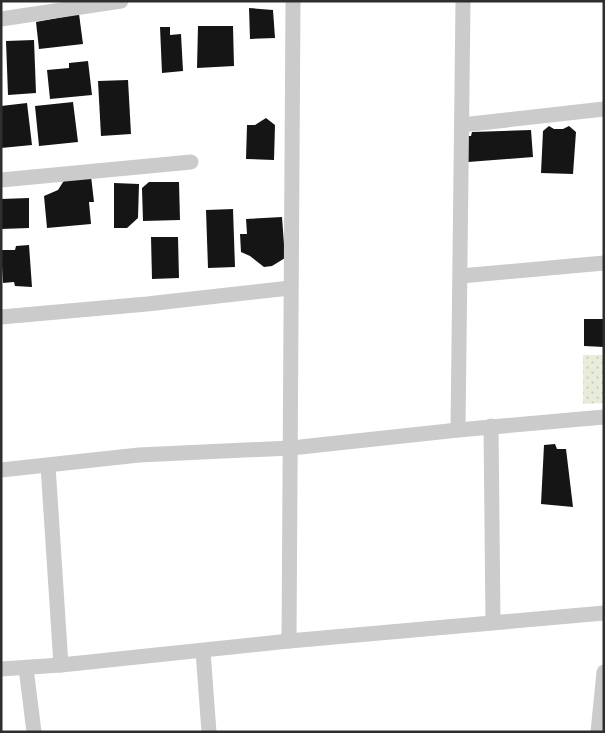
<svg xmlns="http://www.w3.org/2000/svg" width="605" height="733" font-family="Lato,sans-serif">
  <defs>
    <pattern id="garden-dots" width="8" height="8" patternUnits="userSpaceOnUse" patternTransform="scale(1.25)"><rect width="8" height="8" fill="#e8ecdb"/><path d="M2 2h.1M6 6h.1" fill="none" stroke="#c7cbbc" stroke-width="1.8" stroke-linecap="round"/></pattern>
  </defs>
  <rect width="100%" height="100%" fill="#fff"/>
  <path fill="url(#garden-dots)" d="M583,355H604V403L583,404Z"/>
  <g fill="#151515">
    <path d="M249,8L273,10L275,38L250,39Z"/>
    <path d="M79,14L83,44L39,49L36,22Z"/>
    <path d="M198,26H233L234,66L197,68Z"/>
    <path d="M160,27H170V35L181,34L183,71L162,73Z"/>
    <path d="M34,40L36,93L8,95L6,41Z"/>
    <path d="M88,61L92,95L50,99L47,70L69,68V63Z"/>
    <path d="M128,80L131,134L101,136L98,81Z"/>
    <path d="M73,102L78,142L39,146L35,106Z"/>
    <path d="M27,103L32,145L1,148V106Z"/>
    <path d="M266,118L275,125L274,160L246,159L247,125H255Z"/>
    <path d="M549,126L554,129H563L569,126L576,132L573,174L541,173L543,131Z"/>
    <path d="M531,130L533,157L468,162V136H471L472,132Z"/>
    <path d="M91,176L94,202H89L91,224L47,228L44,196L58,190L65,179Z"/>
    <path d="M149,182H179L180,220L143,221L142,188Z"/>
    <path d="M114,183L139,184L138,218L127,228H114Z"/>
    <path d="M29,198V228L1,229V199Z"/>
    <path d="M233,209L235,267L208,268L206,210Z"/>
    <path d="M282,217L285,258L272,266L264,267L250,256L241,252L240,234H247L246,219Z"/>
    <path d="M151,237H178L179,278L152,279Z"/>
    <path d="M29,245L32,287L15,286L14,282L3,283L1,250H15L16,246Z"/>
    <path d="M584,319H604V347L584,346Z"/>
    <path d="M555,444L557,449H566L573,507L541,504L544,445Z"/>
  </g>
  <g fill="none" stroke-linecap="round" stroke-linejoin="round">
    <g stroke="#cbcbcb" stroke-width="15">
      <path d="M1,19L121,1"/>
      <path d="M462,125L604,109"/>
      <path d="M1,180L191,162"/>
      <path d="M461,276L604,263"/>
      <path d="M1,317L147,304L290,288"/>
      <path d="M491,426L493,622"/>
      <path d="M458,430L463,1"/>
      <path d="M48,466L61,665"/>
      <path d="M1,470L139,455L291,448L458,430L604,417"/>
      <path d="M289,641L293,1"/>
      <path d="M203,651L209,732"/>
      <path d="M26,668L34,732"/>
      <path d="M1,669L61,665L289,641L604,613"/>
      <path d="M598,732L604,672"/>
    </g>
  </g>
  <rect width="605" height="733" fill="none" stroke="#2e2e2e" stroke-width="5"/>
</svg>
